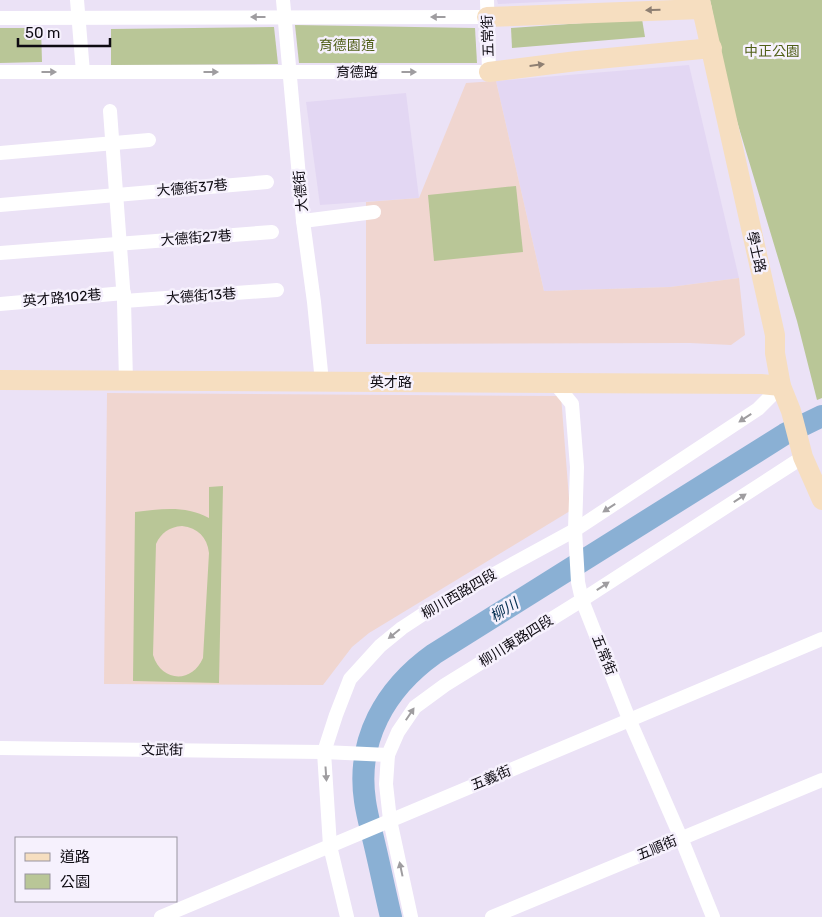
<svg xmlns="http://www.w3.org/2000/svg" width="822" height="917" font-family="Rubik,'Noto Sans TC',sans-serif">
  <rect width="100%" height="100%" fill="#ebe2f6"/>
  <g fill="#e3d7f3">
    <path d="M497,0H589L498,4Z"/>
    <path d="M689,65L739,278L670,287L544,291L496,81Z"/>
    <path d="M406,93L419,198L320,205L306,102Z"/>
  </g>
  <g fill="#f0d6d0">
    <path d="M496,81L544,291L670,287L739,278L745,335L731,345L690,343L366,344V202L419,198L466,83Z"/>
    <path d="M107,393L561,396L570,511L369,633L352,647L323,685L104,684Z"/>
  </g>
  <g fill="#b9c697" fill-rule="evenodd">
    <path d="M710,0H822V398L817,400L797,321L730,98Z"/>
    <path d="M642,19L645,37L512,48L511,28Z"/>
    <path d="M295,25L475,28L477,63H299Z"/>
    <path d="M274,27L278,64L111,65V29Z"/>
    <path d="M0,28H41L42,62L0,63Z"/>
    <path d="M516,186L523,252L434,261L428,195Z"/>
    <path d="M223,486L219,683L133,681L135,512C160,509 186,505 209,518V487ZM182,526C198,528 207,537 209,553L203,658C192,684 161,682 153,655L156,544C161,533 169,527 182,526Z"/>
  </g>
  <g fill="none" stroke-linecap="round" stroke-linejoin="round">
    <path stroke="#8ab0d4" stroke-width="22" d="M391,917C385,892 380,867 374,842C371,829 367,815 365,801C356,740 385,689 434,654L785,434L822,416"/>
    <g stroke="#fff" stroke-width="14">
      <path d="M77,0L83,72"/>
      <path d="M283,0L303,221L314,302L322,382"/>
      <path d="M0,18L487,17"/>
      <path d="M0,72H489L487,0"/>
      <path d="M110,111L124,301L126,381"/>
      <path d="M0,153L149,140"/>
      <path d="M0,205L267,182"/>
      <path d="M303,221L374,212"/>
      <path d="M0,253L272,232"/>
      <path d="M124,301L277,290"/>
      <path d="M0,304L124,293"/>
      <path d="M554,382L572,404L577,467L575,530L578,582L582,600L629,719L681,838L713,917"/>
      <path d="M0,748L324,752L388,755"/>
      <path d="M161,917L822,639"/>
      <path d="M347,917L330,846L324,752L336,715L350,679L380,646L402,628L434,607L575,530L758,409L781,386"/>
      <path d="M411,917L390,820L386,784L388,755L398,732L415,707L445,685L582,600L803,457"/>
      <path d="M492,917L822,780"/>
    </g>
    <g stroke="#f6dec0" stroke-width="20">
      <path d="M700,0L775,335V353L781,386L791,411L803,457L822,500"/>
      <path d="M487,17L702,9"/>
      <path d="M489,72L577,61L712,48"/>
      <path d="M0,380L761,384L781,386"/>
    </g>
  </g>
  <defs><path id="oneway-solid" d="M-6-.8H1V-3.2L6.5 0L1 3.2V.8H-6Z" transform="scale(1.25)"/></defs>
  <g fill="#8e7f72">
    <use href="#oneway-solid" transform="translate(653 10) rotate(178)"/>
    <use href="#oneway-solid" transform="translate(537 65) rotate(-7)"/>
  </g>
  <g fill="#9f9da0">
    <use href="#oneway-solid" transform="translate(258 17) rotate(180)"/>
    <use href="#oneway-solid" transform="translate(438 17) rotate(180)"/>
    <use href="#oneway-solid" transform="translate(49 72)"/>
    <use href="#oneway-solid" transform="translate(211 72)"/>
    <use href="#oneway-solid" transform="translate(409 72)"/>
    <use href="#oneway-solid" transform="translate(745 418) rotate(147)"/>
    <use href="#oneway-solid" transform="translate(740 498) rotate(-33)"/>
    <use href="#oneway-solid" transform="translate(609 508) rotate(147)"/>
    <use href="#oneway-solid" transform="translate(603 586) rotate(-33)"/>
    <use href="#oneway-solid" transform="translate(394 634) rotate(141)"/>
    <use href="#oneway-solid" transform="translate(410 714) rotate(-56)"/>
    <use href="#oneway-solid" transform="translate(326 774) rotate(86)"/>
    <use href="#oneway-solid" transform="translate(401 869) rotate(-102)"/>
  </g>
  <g text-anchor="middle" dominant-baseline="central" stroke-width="5" stroke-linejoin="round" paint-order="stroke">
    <g font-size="14" fill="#0e0b12" stroke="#f6f1fd">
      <text transform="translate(488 36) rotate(-92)">五常街</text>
      <text x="357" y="72">育德路</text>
      <text transform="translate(192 188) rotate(-5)">大德街37巷</text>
      <text transform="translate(301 191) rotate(-95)">大德街</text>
      <text transform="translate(196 238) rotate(-4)">大德街27巷</text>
      <text transform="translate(756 252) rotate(77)">學士路</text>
      <text transform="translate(201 296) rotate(-4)">大德街13巷</text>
      <text transform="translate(62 298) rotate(-5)">英才路102巷</text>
      <text x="391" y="382">英才路</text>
      <text transform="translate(459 594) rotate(-30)">柳川西路四段</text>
      <text transform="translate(516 641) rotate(-32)">柳川東路四段</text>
      <text transform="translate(604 655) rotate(68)">五常街</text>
      <text transform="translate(162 750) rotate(1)">文武街</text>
      <text transform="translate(491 778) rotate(-23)">五義街</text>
      <text transform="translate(657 848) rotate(-23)">五順街</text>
    </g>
    <g font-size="14" fill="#505f18" stroke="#f6f1fd">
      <text x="347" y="45">育德園道</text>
      <text x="772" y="51">中正公園</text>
    </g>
    <g font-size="15" font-style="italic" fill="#002c4e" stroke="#f6f1fd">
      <text transform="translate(504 610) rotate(-32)">柳川</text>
    </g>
  </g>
  <rect x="15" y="837" width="162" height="65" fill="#f6f1fd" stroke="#99959f"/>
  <rect x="25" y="853" width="25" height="8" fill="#f6dec0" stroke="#99959f"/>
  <text x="60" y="862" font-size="15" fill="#0e0b12">道路</text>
  <rect x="25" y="874" width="25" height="15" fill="#b9c697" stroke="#99959f"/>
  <text x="60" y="887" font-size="15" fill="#0e0b12">公園</text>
  <path d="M18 38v8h92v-8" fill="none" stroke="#0e0b12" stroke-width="2.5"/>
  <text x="25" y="38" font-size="15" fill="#0e0b12" stroke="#f6f1fd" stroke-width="4" paint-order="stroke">50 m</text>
</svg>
